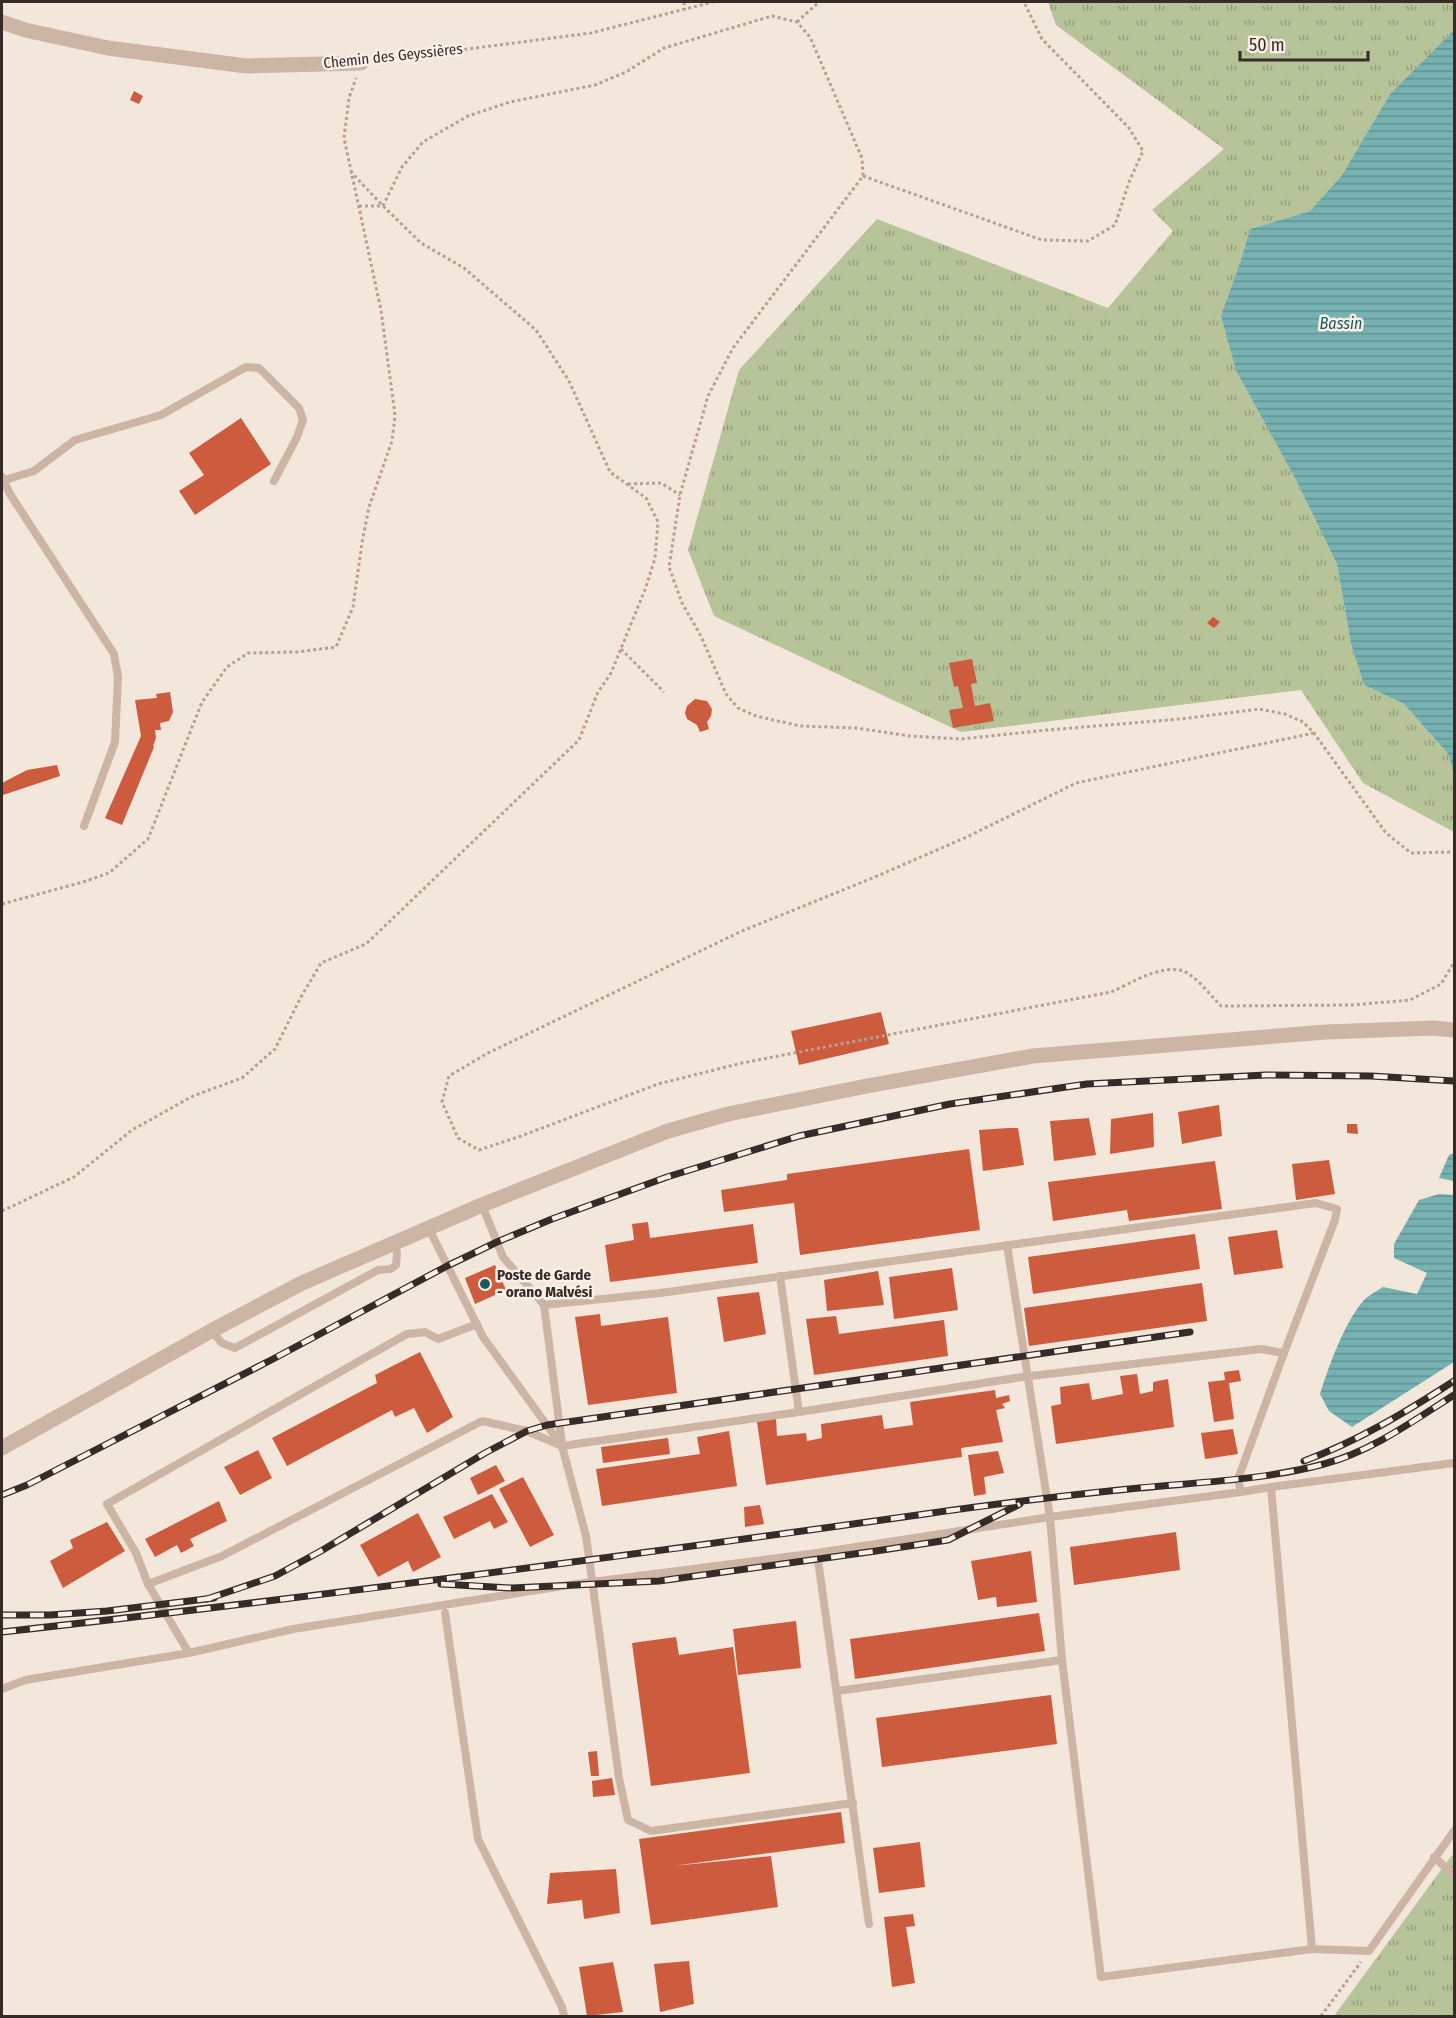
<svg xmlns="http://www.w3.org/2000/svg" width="1456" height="2018" font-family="'Fira Sans Condensed',sans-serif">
  <defs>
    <pattern id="grass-tufts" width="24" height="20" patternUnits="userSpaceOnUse" patternTransform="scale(1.5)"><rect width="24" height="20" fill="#b7c399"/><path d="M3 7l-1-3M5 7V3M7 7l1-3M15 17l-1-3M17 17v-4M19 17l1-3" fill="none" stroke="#969f7d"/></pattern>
    <pattern id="water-rules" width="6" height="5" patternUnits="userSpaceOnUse" patternTransform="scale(1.5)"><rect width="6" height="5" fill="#77b2b2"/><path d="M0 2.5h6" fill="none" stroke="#629191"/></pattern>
  </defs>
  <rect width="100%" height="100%" fill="#f3e6da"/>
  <g fill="url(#grass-tufts)">
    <path d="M1048,2H1454V30L1390,94L1342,175L1310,211L1250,229L1240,263L1295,478L1337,564L1351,644L1364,685L1404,704L1449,755L1454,777V832L1363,783L1301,690L961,732L714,616L688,550L739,370L877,219L1108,308L1173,231L1152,210L1224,149L1056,25Z"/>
    <path d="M1452,1855L1454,1857V2016H1334Z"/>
  </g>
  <g fill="url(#water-rules)">
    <path d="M1454,30V777L1449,755L1404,704L1364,685L1351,644L1337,564L1295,478L1236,370L1221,316L1240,263L1250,229L1310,211L1342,175L1390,94Z"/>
    <path d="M1454,1153V1181L1439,1178L1449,1155Z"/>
    <path d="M1439,1194L1454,1195V1362L1352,1427L1329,1411L1320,1394C1329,1366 1344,1323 1364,1300C1369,1295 1377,1291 1383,1287L1417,1294L1427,1273L1394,1258V1244L1419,1200Z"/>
  </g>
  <g fill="#cd5b3e">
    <path d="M134,91L143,96L139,104L130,100Z"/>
    <path d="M241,418L271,464L195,515L179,491L204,475L189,453Z"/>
    <path d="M1213,617L1220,622L1214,628L1207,623Z"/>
    <path d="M972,659L977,683L971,684L975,706L990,703L994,721L953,728L949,710L963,708L958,686L954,687L949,663Z"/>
    <path d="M170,692L173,712L169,721L160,723L161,730H155L156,738L153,746L154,747L122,825L105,818L141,736L135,700L157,698L156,694Z"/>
    <path d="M695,699L707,701L712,709L711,716L707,722L709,729L700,732L697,725L687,719L685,713L687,706Z"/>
    <path d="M57,765L60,776L3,795L2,783L27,770Z"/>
    <path d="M881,1012L889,1044L799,1065L791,1031Z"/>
    <path d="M1219,1105L1222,1136L1182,1144L1178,1112Z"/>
    <path d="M1153,1113L1154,1147L1110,1154L1111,1119Z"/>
    <path d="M1089,1118L1096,1155L1054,1161L1050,1121Z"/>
    <path d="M1347,1124H1357L1358,1134L1347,1133Z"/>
    <path d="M1008,1128H1018L1024,1165L983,1171L979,1130Z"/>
    <path d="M969,1149L980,1230L800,1255L794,1203L724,1212L721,1190L787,1180V1174Z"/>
    <path d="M1329,1160L1335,1194L1296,1200L1292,1164Z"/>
    <path d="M1215,1161L1222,1209L1129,1221L1127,1210L1053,1221L1048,1182Z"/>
    <path d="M648,1222L650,1238L753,1224L758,1263L610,1282L605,1245L634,1240L632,1224Z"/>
    <path d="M1277,1230L1283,1268L1234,1275L1228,1237Z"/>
    <path d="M1195,1234L1200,1269L1033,1294L1028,1257Z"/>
    <path d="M495,1265L506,1290L475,1304L465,1278Z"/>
    <path d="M952,1268L958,1310L894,1319L889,1277Z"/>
    <path d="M878,1271L884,1305L827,1311L824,1280Z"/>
    <path d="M1202,1283L1207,1321L1029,1346L1024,1308Z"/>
    <path d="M759,1292L766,1334L724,1342L717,1297Z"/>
    <path d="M600,1314L601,1326L668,1317L677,1393L588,1405L575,1317Z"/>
    <path d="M836,1316L839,1334L944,1320L948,1356L814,1375L806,1319Z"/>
    <path d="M420,1352L453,1417L427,1433L414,1408L395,1417L392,1410L287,1466L272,1438L377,1383L375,1375Z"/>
    <path d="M1239,1370L1241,1381L1229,1383L1234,1419L1214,1422L1208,1382L1225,1380L1224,1372Z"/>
    <path d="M1137,1374L1140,1394L1153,1391V1382L1168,1379L1174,1427L1056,1444L1051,1406L1061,1404L1060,1387L1089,1383L1092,1400L1123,1394L1120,1376Z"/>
    <path d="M995,1390L996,1398L1009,1395L1010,1401L1002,1404L1005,1408L996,1410L1003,1442L961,1448L962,1457L766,1485L757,1422L776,1418L777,1436L806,1433L807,1441L822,1438L821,1424L882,1415L884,1429L913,1425L910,1402Z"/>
    <path d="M1233,1429L1238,1454L1205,1459L1201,1433Z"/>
    <path d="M729,1431L737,1486L602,1506L596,1469L700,1454L697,1437Z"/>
    <path d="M668,1438L670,1454L603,1463L601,1447Z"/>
    <path d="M258,1450L272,1478L240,1495L224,1467Z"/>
    <path d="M998,1451L1004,1473L984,1477L986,1494L974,1496L968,1455Z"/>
    <path d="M496,1465L505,1481L478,1495L470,1478Z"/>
    <path d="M523,1477L554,1535L530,1547L499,1489Z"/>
    <path d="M492,1494L508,1522L494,1529L490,1521L454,1539L443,1517Z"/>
    <path d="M219,1501L227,1521L190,1539L194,1546L181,1553L177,1545L155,1557L145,1539Z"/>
    <path d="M760,1505L764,1524L745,1527L744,1507Z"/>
    <path d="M418,1513L441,1557L413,1572L408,1561L378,1577L360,1545Z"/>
    <path d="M107,1522L125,1551L63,1588L50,1561L73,1548L70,1540Z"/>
    <path d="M1176,1532L1180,1570L1074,1585L1070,1547Z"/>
    <path d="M1031,1551L1037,1602L997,1607L996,1597L978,1600L971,1561Z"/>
    <path d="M1039,1613L1045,1651L855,1679L850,1639Z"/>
    <path d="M796,1621L801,1668L738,1675L733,1629Z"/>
    <path d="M676,1637L679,1655L733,1647L750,1773L651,1786L632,1643Z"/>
    <path d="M1051,1695L1057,1744L882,1767L876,1718Z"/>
    <path d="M597,1751L599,1776H591L588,1752Z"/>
    <path d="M612,1778L615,1795L593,1797L592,1781Z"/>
    <path d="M841,1812L845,1843L673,1866L771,1856L778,1907L651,1925L639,1839Z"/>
    <path d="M920,1842L925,1887L879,1893L873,1848Z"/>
    <path d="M616,1869L620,1913L584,1919L582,1900L547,1904L550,1873Z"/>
    <path d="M913,1914L915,1926L906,1927L915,1983L892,1987L884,1917Z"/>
    <path d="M689,1961L694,2004L660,2012L654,1964Z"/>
    <path d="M613,1962L623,2012L587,2016L579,1967Z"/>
  </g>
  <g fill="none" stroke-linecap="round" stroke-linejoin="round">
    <g stroke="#b89f8f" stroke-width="3" stroke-dasharray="3 3" stroke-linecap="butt">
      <path d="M684,2L685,9"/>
      <path d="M797,22L819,2"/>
      <path d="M375,61L591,33L713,2"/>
      <path d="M863,176L1042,240L1088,241L1115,225L1129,182L1143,151L1129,128L1042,39L1024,2"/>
      <path d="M359,206H383L402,167L423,142L468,116L510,102L595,85L626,72L664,48L772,16L797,22L810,37L862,158L863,176L733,348L708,396L680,495L669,567L682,603L701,636L726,694L738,708L756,716L800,726L856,728L910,736L961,739L1047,730L1181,719L1259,709L1285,714L1303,722L1314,733L1386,833L1411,853L1454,852"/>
      <path d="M628,484L661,483L680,495"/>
      <path d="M621,649L664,692"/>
      <path d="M1314,733L1076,783L969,836L875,877L742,931L488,1053L449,1076L442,1102L458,1138L479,1150L521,1136L658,1084L742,1063L1111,992C1132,983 1160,964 1183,971C1195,975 1212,997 1221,1006L1352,1005L1410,1000L1441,984L1454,962"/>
      <path d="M2,904L83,882L109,873L148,839L202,702L227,667L248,653L297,652L336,647L353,607L362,543L369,507L392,441L395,415L381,310L344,138L349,98L356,78"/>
      <path d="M2,1211L74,1177L132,1130L193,1096L242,1078L275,1049L301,997L321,963L366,944L579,740L598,692L611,673L646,587L655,558L658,522L646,498L610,472L569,381L536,330L464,268L421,243L383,206L351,172"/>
      <path d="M1321,2016L1361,1962"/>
    </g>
    <g stroke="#ccb5a5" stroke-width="8">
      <path d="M2,477L10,494L114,654L118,677L115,742L84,826"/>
      <path d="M5,480L34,471L75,440L161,415L246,367L259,368L299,408L303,420L297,437L274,481"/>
      <path d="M428,1227L483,1337L562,1446L586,1536L619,1778L628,1820L651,1831L853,1803"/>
      <path d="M544,1305L562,1444"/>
      <path d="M211,1331L222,1343L235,1348L378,1270L391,1269L396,1265L397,1254L395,1242"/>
      <path d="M799,1412L1022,1377L1261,1349L1284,1353"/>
      <path d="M1271,1487L1454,1463"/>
      <path d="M1241,1492L1271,1487L1312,1949"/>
      <path d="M817,1553L869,1924"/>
      <path d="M148,1584L136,1553L107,1504L407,1334L425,1332L438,1339L477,1324"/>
      <path d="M445,1613L478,1839L562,2007L564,2016"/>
      <path d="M189,1653L148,1584L222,1556L482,1421L527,1431L562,1446L799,1412L780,1276"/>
      <path d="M1062,1660L1101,1977L1312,1949L1369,1951L1454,1831"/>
      <path d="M2,1689L25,1680L189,1653L293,1629L569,1585L817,1553L1050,1517L1241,1492L1238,1479L1284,1353L1335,1220L1337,1209L1316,1203L660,1293L544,1305L503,1257L482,1205"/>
      <path d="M837,1691L1062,1660L1050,1517L1007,1245"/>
      <path d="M1434,1857L1454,1875"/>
    </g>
    <path stroke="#ccb5a5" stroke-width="15" d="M2,22L25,30L108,48L246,66L361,63"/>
    <path stroke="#ccb5a5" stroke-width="15" d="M2,1448L211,1331L302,1283L482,1205L668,1131L728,1114L867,1086L1033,1056L1326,1032L1433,1028L1454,1030"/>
    <defs>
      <g id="rail">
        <path d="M1304,1461C1358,1441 1406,1412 1454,1381"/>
        <path d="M2,1495L27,1485L273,1359L447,1266L497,1242L552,1219L667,1177L799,1136L950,1104L1087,1084L1266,1075L1371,1076L1454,1081"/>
        <path d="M441,1584L512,1588L659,1581L876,1551L948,1540L1020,1504"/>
        <path d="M207,1599L275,1576L321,1551L485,1453L527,1431L547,1425L1190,1332"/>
        <path d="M2,1615H50L107,1611L214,1598"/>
        <path d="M2,1632C310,1598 618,1557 925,1514C996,1504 1067,1495 1139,1488C1201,1482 1264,1480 1324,1464C1372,1451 1413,1421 1454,1395"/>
      </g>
    </defs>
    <use href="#rail" stroke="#372b27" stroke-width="7"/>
    <use href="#rail" stroke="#faf0e7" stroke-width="4.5" stroke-dasharray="14" stroke-linecap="butt"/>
  </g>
  <circle fill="#1a5a5b" stroke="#faf0e7" stroke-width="2" cx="485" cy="1284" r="6"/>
  <g text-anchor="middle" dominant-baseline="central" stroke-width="5" stroke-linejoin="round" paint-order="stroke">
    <g font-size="15" fill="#372b27" stroke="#faf0e7">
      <text transform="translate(393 56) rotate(-6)">Chemin des Geyssières</text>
    </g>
    <g font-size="15" font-weight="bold" fill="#372b27" stroke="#faf0e7" text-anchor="start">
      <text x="497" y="1275">Poste de Garde<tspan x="497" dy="17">- orano Malvési</tspan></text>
    </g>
    <g font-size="16" font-style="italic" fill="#1a5a5b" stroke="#faf0e7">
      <text x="1341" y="323">Bassin</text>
    </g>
  </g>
  <rect width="1456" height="2018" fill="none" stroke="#372b27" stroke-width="6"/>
  <path d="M1240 51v9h128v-9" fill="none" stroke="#372b27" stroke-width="3"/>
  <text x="1249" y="51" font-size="18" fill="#372b27" stroke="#faf0e7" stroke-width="4.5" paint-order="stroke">50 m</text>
</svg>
